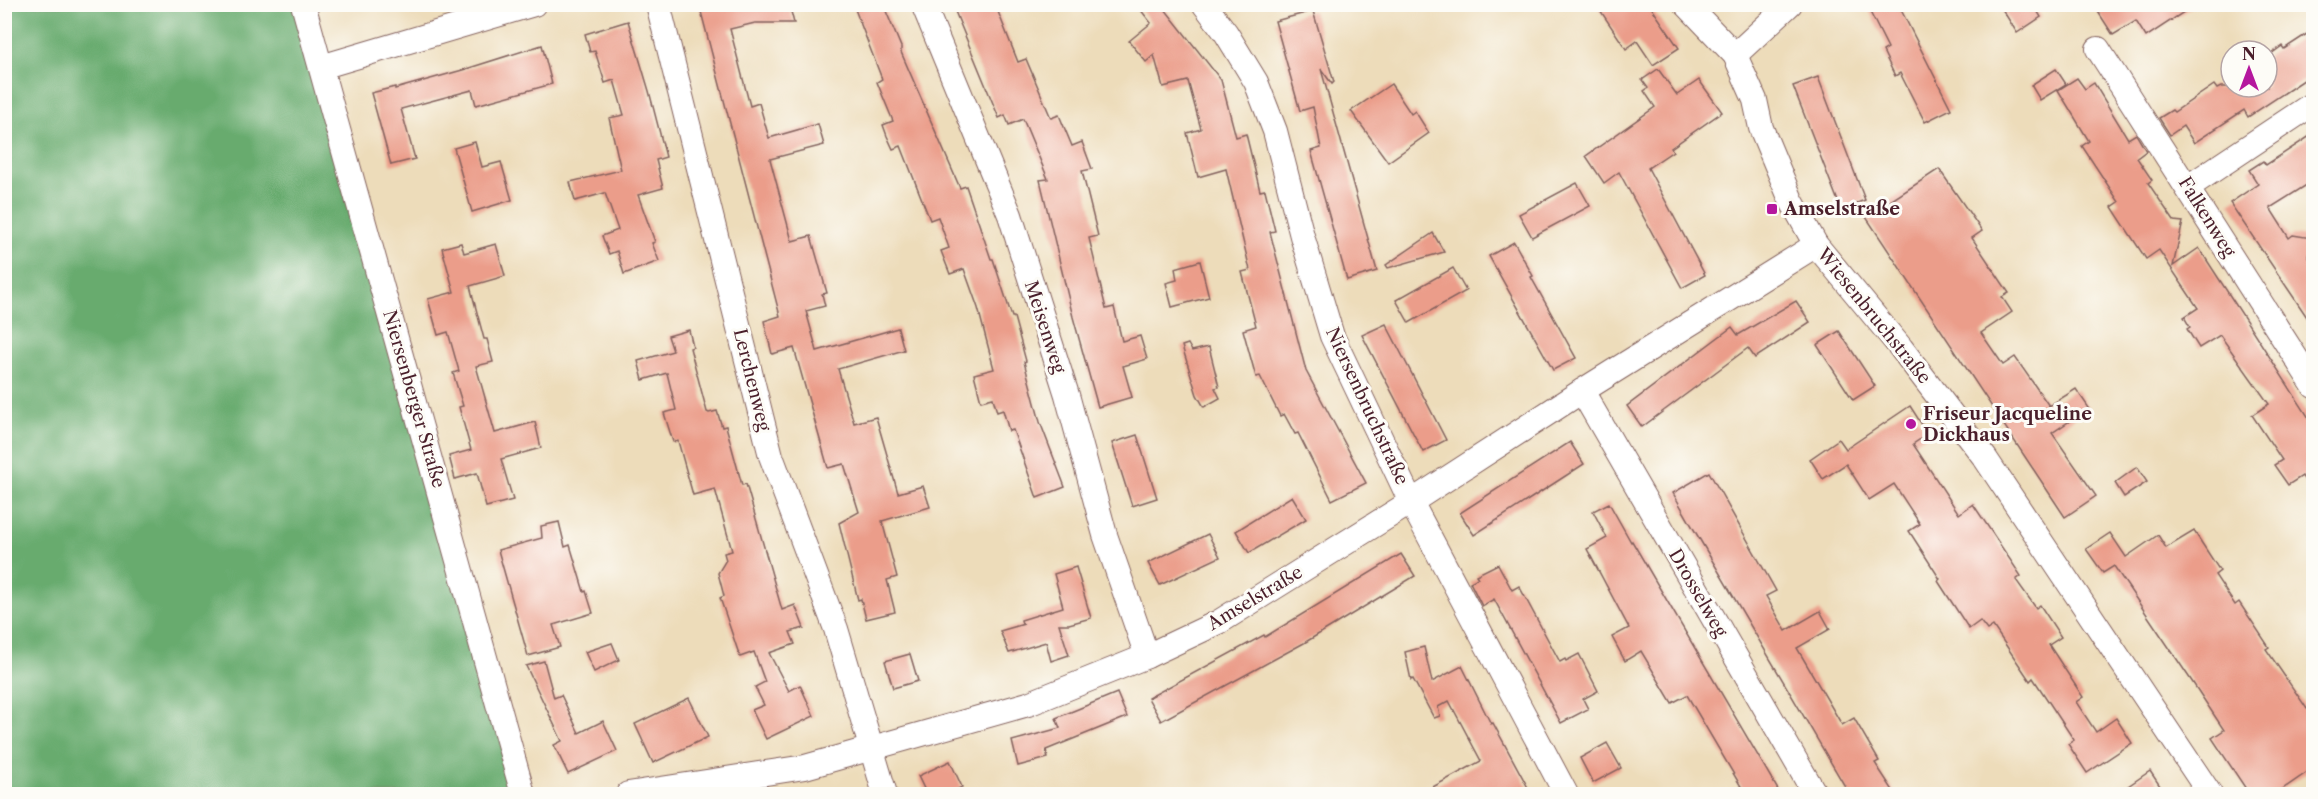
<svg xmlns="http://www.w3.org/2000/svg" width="2318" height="799" font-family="'Libre Caslon Text',serif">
  <rect width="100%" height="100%" fill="#fdfcf7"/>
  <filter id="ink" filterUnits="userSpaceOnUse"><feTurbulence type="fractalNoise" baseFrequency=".0167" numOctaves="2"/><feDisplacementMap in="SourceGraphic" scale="12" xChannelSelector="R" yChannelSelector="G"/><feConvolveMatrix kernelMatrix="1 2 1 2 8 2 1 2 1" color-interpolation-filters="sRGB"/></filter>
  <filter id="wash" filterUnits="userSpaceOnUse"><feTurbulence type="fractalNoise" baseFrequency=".008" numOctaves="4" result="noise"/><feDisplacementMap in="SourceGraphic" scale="24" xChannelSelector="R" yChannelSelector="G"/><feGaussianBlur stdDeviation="1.35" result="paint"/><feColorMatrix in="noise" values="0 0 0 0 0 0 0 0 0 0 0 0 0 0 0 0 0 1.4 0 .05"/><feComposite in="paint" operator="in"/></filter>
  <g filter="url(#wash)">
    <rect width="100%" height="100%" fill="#eddcba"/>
    <path fill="#68ab6e" stroke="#59654c" stroke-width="1.5" d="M5,5H301L524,794H5Z"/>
    <g id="blocks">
      <g fill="#eb9d8a">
        <path d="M699,4H789L794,23H755L730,29L750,106L759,103L769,138L818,124L824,145L770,159L792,241L811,236L827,293L822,294L825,306L806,311L817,351L898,328L904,350L838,369L854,423L876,417L898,493L923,486L930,507L882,521L897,577L887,580L895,612L866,619L861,599L858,600L839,523L859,512L844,464L828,468L794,348L772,354L764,321L780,316Z"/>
        <path d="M853,4H883L901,47V52L960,188L966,186L991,259H993L1012,317H1014L1026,361L1024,362L1040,422L1065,487L1037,498L1013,430L1009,431L1003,410L997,412L993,398L981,401L974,374L994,369L978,308L964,269L950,274L941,251L949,248L938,217L930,220L901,146L893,149L887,136L883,125L893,121L877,82L882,79Z"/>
        <path d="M952,4H995L1018,62L1026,59L1051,118L1059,115L1072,146L1082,142L1092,169L1082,171L1098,236L1089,238L1106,309L1114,307L1122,341L1140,336L1147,359L1123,366L1132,397L1098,407L1073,317L1040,180L1048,179L1023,119L1009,125L1005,115L999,118Z"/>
        <path d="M1136,4H1161L1221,80L1236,137L1246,134L1260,191L1265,190L1275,231L1270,232L1306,371L1366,483L1332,500L1298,433L1295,434L1284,414L1280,416L1260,376L1256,377L1243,330L1256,326L1242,272L1250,270L1226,169L1198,177L1187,133L1201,129L1188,81L1163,87L1154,55L1146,62L1129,41L1151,23Z"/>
        <path d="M1596,4H1649L1679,48L1653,65L1637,41L1626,49Z"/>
        <path d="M1866,4H1898L1951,109L1925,122L1900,73L1895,76L1883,51L1888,48Z"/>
        <path d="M1999,4H2033L2041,17L2017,33Z"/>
        <path d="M2093,4H2196L2146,37L2136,21L2113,35Z"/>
        <path d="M1313,11L1334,82L1332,84L1321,69L1377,271L1347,280L1311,151L1321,148L1313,107L1300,111L1275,21Z"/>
        <path d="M628,21L649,91L666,157L656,160L663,188L638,195L655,242L652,243L659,261L624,274L617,251L609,254L602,236L618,230L605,193L575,201L570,182L621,170L609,118L624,115L614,80L605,83L595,51L590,52L585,34Z"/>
        <path d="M2313,30V74L2248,117L2244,110L2194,143L2183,126L2170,135L2159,118L2172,110L2174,112L2214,85L2217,89L2221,87H2267V57L2282,46L2284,49Z"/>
        <path d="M542,45L552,84L476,105L472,90L401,109L415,159L391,165L371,93L395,87V89L466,69Z"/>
        <path d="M1658,69L1677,95L1699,80L1722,112L1671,148L1673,151L1648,168L1705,275L1682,288L1619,172L1604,183L1586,156L1655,107L1644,91L1648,88L1642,80Z"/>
        <path d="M2056,69L2066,84L2040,100L2031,85Z"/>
        <path d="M1818,77L1865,200L1841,209L1793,86Z"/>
        <path d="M2077,78L2085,89L2094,83L2128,139L2136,134L2146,151L2137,158L2152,180L2148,183L2174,221L2183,222L2173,266L2199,248L2313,424L2310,425L2313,431V493L2302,476L2288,485L2274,465L2282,460L2252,415L2269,404L2220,335L2199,348L2187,329L2190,327L2184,317L2198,308L2159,250L2146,259L2112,207L2119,202L2082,146L2089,141L2058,90Z"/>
        <path d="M1391,84L1411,114L1415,111L1429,133L1388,162L1351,111Z"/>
        <path d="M2313,134V181L2270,208L2289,238L2293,235L2312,238L2308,256L2313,263V326L2230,203L2258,184L2249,170L2263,161L2266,165Z"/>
        <path d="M475,142L482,167L501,162L512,200L472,212L454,148Z"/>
        <path d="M1939,169L1982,231L1972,238L2009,293L2002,297L2012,312L1981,333L2003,365L2015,357L2049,406L2076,389L2089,408L2052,433L2096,496L2065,517L1866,217Z"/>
        <path d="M1577,183L1590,206L1532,237L1519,214Z"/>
        <path d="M1433,233L1444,252L1388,268L1386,265Z"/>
        <path d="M1514,242L1533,276L1531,277L1576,358L1553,370L1489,256Z"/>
        <path d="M461,243L464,253L496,244L505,276L470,286L484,339H487L493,362L476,366L495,433L535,422L541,448L501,459L513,500L486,507L477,473L455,479L449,456L471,450L459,407L463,406L453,373L459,371L448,332L438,335L428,299L454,292L442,248Z"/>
        <path d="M1200,261L1209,297L1172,307L1166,283L1177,280L1175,268Z"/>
        <path d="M1453,268L1466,291L1409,323L1396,300Z"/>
        <path d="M1796,301L1810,322L1755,358L1748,348L1642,427L1627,406L1732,327L1738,335Z"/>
        <path d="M1386,324L1446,440L1423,452L1362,335Z"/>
        <path d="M689,330L693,347L690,348L707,412L709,413L717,411L722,427L726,426L742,485L746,484L782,610L795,605L804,628L790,632L795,644L769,653L789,691L800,685L814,716L766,739L752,710L764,705L755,687L765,682L754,652L740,657L720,598L724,596L718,573L726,560L724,553L732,551L715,489L693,495L678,441L673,442L664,413L676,410L667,373L643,380L638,361L673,351L668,336Z"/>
        <path d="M1839,331L1875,386L1853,400L1817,345Z"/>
        <path d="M1188,344L1192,351L1209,347L1219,387L1215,388L1220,398L1204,407L1197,395L1182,346Z"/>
        <path d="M1910,406L1928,434L1913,444L1959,514L1973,504L2021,576L2016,580L2036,608L2040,605L2061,637L2049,645L2083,697L2076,702L2096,732L2116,718L2132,743L2087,773L2068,744L2074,740L2033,678L2030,681L1993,626L1987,630L1980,621L1969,629L1938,581L1940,579L1909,531L1920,524L1894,484L1869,500L1846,464L1823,479L1810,459L1839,439L1846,449Z"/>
        <path d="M1137,435L1157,498L1132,506L1112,443Z"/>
        <path d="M1570,442L1584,464L1474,535L1460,513Z"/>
        <path d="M2137,467L2147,482L2124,497L2115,483Z"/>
        <path d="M1709,472L1776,591L1766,596L1786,631L1820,611L1830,629L1797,648L1842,725L1854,718L1879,761L1875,763L1896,795H1850L1696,533L1673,493Z"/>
        <path d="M1292,496L1306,519L1249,553L1236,531Z"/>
        <path d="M1609,503L1631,542L1632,541L1781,795H1746L1687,695L1672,703L1641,651L1625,661L1612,637L1629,628L1587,549L1607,538L1593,511Z"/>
        <path d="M559,522L565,547L570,545L584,592L586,591L593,613L553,625L560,647L528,656L498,550L542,538L541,526Z"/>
        <path d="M2194,531L2220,571L2215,575L2235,605L2239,602L2269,647L2266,649L2307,709L2313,704V768L2274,795H2250L2212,738L2224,730L2193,683L2114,566L2103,573L2086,549L2110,533L2126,557L2158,535L2166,548Z"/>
        <path d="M1208,534L1220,557L1160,585L1148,563Z"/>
        <path d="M1401,554L1415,576L1304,643L1161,721L1148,698L1264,635L1265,637Z"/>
        <path d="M1498,564L1512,590L1519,586L1560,662L1565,659L1566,661L1579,654L1598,691L1583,699L1588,709L1561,723L1494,599L1482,606L1470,582L1478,578L1476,575Z"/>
        <path d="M1076,567L1091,618L1069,624H1059L1069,655L1051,661L1046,642L1009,653L1000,631L1024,624H1022L1021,620L1063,607L1054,574Z"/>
        <path d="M612,643L619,660L594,672L585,652Z"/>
        <path d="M1424,647L1432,682L1462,666L1491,724L1493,723L1532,795H1418L1481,761L1449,701L1438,707L1440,716L1434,718L1413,679L1411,680L1405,652Z"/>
        <path d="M910,654L918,681L893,688L885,661Z"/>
        <path d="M544,661L554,698L561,695L579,733L603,721L617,751L568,774L554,745L562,741L526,666Z"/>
        <path d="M1117,693L1127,717L1046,750L1048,758L1018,766L1012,741L1060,728L1056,718Z"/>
        <path d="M689,698L708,737L653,763L635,724Z"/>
        <path d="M1607,743L1621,768L1593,783L1580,758Z"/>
        <path d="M950,761L962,787L947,795H927L918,776Z"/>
        <path d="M2150,771L2166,795H2115Z"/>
      </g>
    </g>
  </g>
  <g filter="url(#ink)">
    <use href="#blocks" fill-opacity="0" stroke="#83615d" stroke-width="1.5"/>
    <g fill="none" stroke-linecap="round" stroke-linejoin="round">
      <defs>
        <g id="minor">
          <path d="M303,4L523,794"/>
          <path d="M658,4L771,456L836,629L885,794"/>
          <path d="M923,4L1010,215L1067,395L1105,535L1147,656"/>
          <path d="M1204,4L1226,33L1256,82L1275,131L1302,236L1332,336L1411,502L1566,794"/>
          <path d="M1686,4L1735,55L1755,100L1761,128L1791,200L1816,245L1901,348L1985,458L2210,794"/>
          <path d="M2098,49L2314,386"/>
          <path d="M1735,55L1790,4"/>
          <path d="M321,67L534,4"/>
          <path d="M2188,187L2314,103"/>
          <path d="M1582,391L1815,794"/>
          <path d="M628,794L805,767L1028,704L1147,656L1219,622L1411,502L1582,391L1816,245"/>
        </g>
      </defs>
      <use href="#minor" stroke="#83615d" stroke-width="26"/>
      <use href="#minor" stroke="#fff" stroke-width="24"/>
    </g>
  </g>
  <g fill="#b5179e" stroke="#fdfcf7" stroke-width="2">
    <rect x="1766" y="203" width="12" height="12" rx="3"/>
    <circle cx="1911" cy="424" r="6"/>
  </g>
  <g text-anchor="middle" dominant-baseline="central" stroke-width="6" stroke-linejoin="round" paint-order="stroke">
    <g font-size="18" font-weight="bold" fill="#4a1f2b" stroke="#fdfcf7" text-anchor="start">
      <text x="1784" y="209">Amselstraße</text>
      <text x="1923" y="414">Friseur Jacqueline<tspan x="1923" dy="21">Dickhaus</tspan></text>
    </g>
    <g font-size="18" fill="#4a1f2b" stroke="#fdfcf7">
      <text transform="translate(2207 217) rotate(58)">Falkenweg</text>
      <text transform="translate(1874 316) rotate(51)">Wiesenbruchstraße</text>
      <text transform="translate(1045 327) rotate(72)">Meisenweg</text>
      <text transform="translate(752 380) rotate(76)">Lerchenweg</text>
      <text transform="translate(414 399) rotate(74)">Niersenberger Straße</text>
      <text transform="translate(1367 406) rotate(65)">Niersenbruchstraße</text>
      <text transform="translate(1698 593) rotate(60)">Drosselweg</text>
      <text transform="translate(1255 598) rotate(-31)">Amselstraße</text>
    </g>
  </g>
  <rect width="2318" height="799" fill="none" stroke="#fdfcf7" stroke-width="24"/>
  <g transform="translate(2249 69)"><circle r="28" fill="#fdfcf7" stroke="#b5a4a5" stroke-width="1.5"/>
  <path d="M0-4.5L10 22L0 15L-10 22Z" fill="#b5179e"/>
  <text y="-9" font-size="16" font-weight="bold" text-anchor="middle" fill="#4a1f2b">N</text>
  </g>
</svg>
